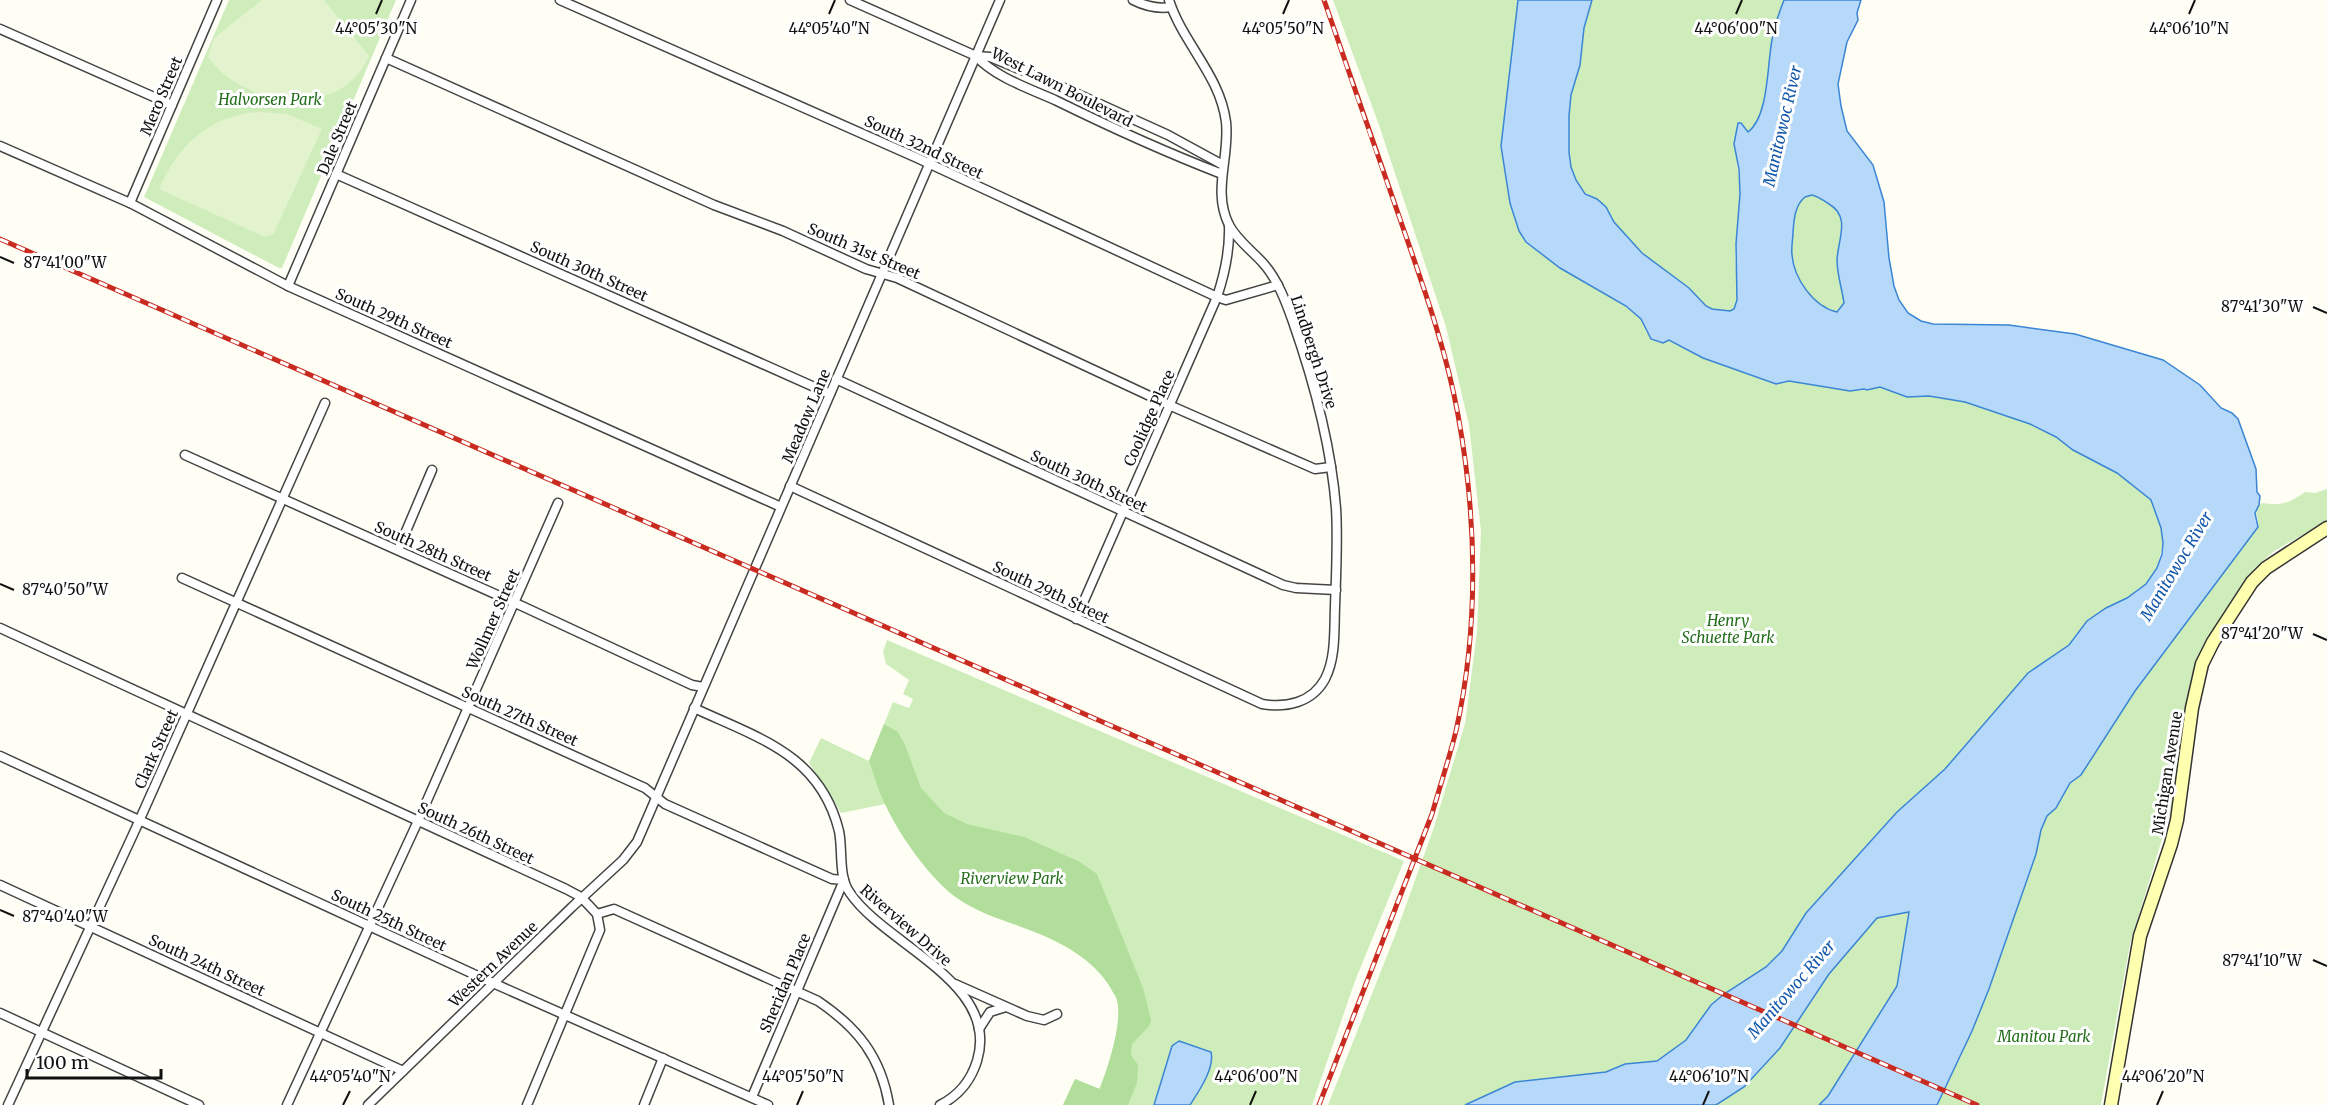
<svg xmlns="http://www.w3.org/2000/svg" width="2327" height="1105" font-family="Merriweather,serif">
  <rect width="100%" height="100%" fill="#fffef5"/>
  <g fill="#cfedbb">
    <path d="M229,0H396L282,268H279L144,197Z"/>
    <path d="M1333,0H1518L1501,146L1510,203L1526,243L1560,268L1626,306L1641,319L1646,332L1677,344L1703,358L1775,384L1789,381L1850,391L1867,390L1880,387L1907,397L1929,396L1965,402L2030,424L2056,437L2073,450L2117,473L2151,500L2161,528L2163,543L2157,568L2146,584L2127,598L2106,608L2077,633L2069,645L2028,673L1945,769L1897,812L1806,912L1782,951L1766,967L1724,994L1711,1005L1686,1040L1657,1061L1625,1064L1606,1072L1515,1082L1465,1105H1328L1396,933L1433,830L1465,724L1477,632L1481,531L1469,425L1446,327L1379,125Z"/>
    <path d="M1592,0H1784C1779,13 1774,26 1772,40C1767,65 1770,116 1748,132L1738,123C1731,148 1740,168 1740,192C1740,214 1735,236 1735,258C1736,274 1741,294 1734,309L1730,311L1711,309L1706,306L1689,288L1642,253L1614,222L1606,207L1597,199L1586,194L1576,180L1571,167L1569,152V116L1571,95L1580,65L1584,28Z"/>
    <path d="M1812,195C1820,197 1823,200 1829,204C1851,217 1838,239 1837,260C1837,275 1842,288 1844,303L1837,312C1814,307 1794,279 1792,255C1791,246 1793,236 1794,227C1795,216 1796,204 1805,196Z"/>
    <path d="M2327,489V521L2274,551L2254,569L2235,595L2200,653L2188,695L2170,813L2130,944L2101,1105H1937L1961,1056L1989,989L2036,854L2041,830L2047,816L2070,783L2081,775L2135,691L2258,527C2260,517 2251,511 2262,503C2284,506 2288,503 2305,492L2315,493Z"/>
    <path d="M887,640L1404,861L1355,981L1312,1105H1063L1075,1079L1099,1089C1108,1068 1123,1023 1117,1000C1117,997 1113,992 1111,989C1093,958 1059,941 1027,929C1004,920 981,914 960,900C927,878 905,837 885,804L841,813L809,763L821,738L869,761L893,702L909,708L913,699L903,694L909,680L886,664L883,652Z"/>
    <path d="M1910,912L1897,986L1828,1096L1819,1105H1716L1744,1087L1829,974L1877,918Z"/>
  </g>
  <path fill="#b1de9a" d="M884,724L898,732L905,745L921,788L944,813L967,824L1024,837L1080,862L1097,874L1143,988L1151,1020L1149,1026L1132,1044L1131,1055L1138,1065L1137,1083L1128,1105H1063L1075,1079L1100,1089C1108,1068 1123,1022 1117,1000C1116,996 1112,992 1111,988C1093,958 1059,941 1027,929C1004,920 981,914 960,900C931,881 899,835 885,804C878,790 874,775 869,761Z"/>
  <g fill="#e2f3ce">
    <path d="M262,0H324L369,56C346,109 279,109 235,82C224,76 216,67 208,57L214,38Z"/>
    <path d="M260,112L287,114L322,129L274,233L265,237L159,189C178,145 210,115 260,112Z"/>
  </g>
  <g fill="#b7d9f9" stroke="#3a85d4" stroke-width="1.5" fill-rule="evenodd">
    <path d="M1518,0H1592L1584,28L1580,65L1571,95L1569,116V152L1571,167L1576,180L1585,194L1597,199L1606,207L1614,222L1642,253L1689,288L1706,306L1712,309L1730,311L1734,309L1737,300L1736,244L1740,194L1739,169L1734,144L1738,123H1741L1748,132C1769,116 1767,65 1772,40C1774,26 1779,13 1784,0H1861L1857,13L1858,20L1847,42L1838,84L1841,106L1847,131L1873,165L1884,202L1889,258L1894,286L1899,300L1908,313L1921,321L1933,324L2009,325L2075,334L2163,360L2200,385L2221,408L2232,413L2238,419L2256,469L2257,492L2260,496L2259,505L2255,513L2258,527L2135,691L2081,775L2070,783L2056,808L2047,816L2041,830L2036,854L1989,989L1972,1031L1937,1105H1819L1828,1096L1897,986L1909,912L1877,918L1829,974L1780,1048L1744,1087L1716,1105H1465L1515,1082L1606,1072L1625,1064L1657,1061L1686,1040L1711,1005L1724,994L1766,967L1782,951L1806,913L1897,812L1945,769L2028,673L2069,645L2087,621L2106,608L2127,598L2146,584L2157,568L2162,554L2163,543L2161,528L2151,500L2117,473L2073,450L2056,437L2030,424L1965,402L1929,396L1907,397L1880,387L1867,390L1864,389L1850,391L1789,381L1776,384L1703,358L1669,340L1663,343L1651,339L1641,319L1626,306L1560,268L1526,242L1519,231L1510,203L1501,146ZM1812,195C1820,197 1822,200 1829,204C1851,217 1838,239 1837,260C1837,275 1842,288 1844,303L1837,312C1814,307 1794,279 1792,255C1791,248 1793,239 1793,232C1794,219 1795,205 1805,197Z"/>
    <path d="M1179,1041L1211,1052C1215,1068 1199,1091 1190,1105H1154L1172,1046Z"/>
  </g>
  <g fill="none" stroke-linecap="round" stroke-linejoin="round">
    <defs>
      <g id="street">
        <path d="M560,0L915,157L1217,297L1226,300L1278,285"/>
        <path d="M850,0L976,56L990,57L1051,82L1168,135L1223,165"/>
        <path d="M1133,0C1145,6 1158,9 1171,7"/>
        <path d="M0,29L172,105"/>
        <path d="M976,56C995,77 1028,88 1055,100C1110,127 1165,152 1222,174"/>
        <path d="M386,58L714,205L783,231L866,269L897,278L1169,405L1315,469L1331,467"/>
        <path d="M0,146L130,203L288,286L781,507"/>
        <path d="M336,174L830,394"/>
        <path d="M130,203L217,0"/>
        <path d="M288,286L411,0"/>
        <path d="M836,379L1283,585L1296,588L1336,590"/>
        <path d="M185,455L524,607L692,685L703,687"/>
        <path d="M790,486L1262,704C1286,708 1312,703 1325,679C1336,658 1334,630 1335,607C1336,575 1338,540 1336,508C1331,445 1314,382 1293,322C1286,302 1277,278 1262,262C1251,250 1237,240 1229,225C1212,191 1230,157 1226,122C1220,75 1183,44 1169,0"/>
        <path d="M398,550L432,470"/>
        <path d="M182,578L645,788L665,804L832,879L844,880L752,1097"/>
        <path d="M1076,619L1217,297C1225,273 1230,251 1229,225"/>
        <path d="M0,628L566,889L581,897L597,914L614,909L818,1001C858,1028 881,1057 889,1105"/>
        <path d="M694,708C758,738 820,754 839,831C843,850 838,877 850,893C885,945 1001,983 977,1061C971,1080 958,1096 940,1105"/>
        <path d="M0,756L493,983L768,1105"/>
        <path d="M0,885L403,1071"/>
        <path d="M955,984L1027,1016L1044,1020L1057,1014"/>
        <path d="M0,1013L199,1105"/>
        <path d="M979,1029L990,1012L1006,1007"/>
        <path d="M8,1105L136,828L325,403"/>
        <path d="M287,1105L418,821L558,503"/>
        <path d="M368,1105L572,907L623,860L637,842L1000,0"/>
        <path d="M527,1105L600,930L597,914"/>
        <path d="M644,1105L663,1058"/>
      </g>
      <path id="secondary" d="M2111,1105L2140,936L2171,844L2177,820L2192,708L2202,664L2213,642L2252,582L2266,568L2327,528"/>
    </defs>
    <use href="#street" stroke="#444" stroke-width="11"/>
    <use href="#secondary" stroke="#333" stroke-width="15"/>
    <use href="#street" stroke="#fff" stroke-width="8"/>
    <use href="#secondary" stroke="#ffffb0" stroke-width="12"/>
    <defs>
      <g id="rail">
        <path d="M0,239L1977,1105"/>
        <path d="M1319,1105L1432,814C1440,786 1449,759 1456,731C1479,628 1477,518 1458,415C1446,348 1422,283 1400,219C1374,146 1349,73 1324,0"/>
      </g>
    </defs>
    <use href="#rail" stroke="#c92b20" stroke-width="5"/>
    <use href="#rail" stroke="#fff" stroke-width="3" stroke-dasharray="9" stroke-linecap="butt"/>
  </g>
  <path fill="none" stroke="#111" stroke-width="2" d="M376,14L382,0M829,14L835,0M1283,14L1289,0M1736,14L1742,0M2189,14L2195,0M0,257L14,263M2313,307L2327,313M0,584L14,590M2313,634L2327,640M0,910L14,916M2313,960L2327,966M343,1105L350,1091M797,1105L803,1091M1250,1105L1256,1091M1703,1105L1709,1091M2157,1105L2163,1091"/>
  <g text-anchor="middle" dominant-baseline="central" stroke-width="6" stroke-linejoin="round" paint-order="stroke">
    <g font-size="15" fill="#111" stroke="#fff">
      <text transform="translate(1062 87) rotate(27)">West Lawn Boulevard</text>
      <text transform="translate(161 96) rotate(-67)">Mero Street</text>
      <text transform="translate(337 138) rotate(-67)">Dale Street</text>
      <text transform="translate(924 147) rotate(25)">South 32nd Street</text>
      <text transform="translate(864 251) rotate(23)">South 31st Street</text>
      <text transform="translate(589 271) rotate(24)">South 30th Street</text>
      <text transform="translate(394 318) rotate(24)">South 29th Street</text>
      <text transform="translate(1314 352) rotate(72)">Lindbergh Drive</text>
      <text transform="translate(806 416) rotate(-67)">Meadow Lane</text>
      <text transform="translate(1149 418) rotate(-66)">Coolidge Place</text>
      <text transform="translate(1089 481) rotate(25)">South 30th Street</text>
      <text transform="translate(433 551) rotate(24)">South 28th Street</text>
      <text transform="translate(1051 592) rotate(25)">South 29th Street</text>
      <text transform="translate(493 619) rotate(-66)">Wollmer Street</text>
      <text transform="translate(520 716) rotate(24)">South 27th Street</text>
      <text transform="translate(156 749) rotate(-66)">Clark Street</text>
      <text transform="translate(2167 773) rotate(-81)">Michigan Avenue</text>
      <text transform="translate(476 833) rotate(25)">South 26th Street</text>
      <text transform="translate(389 920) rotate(25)">South 25th Street</text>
      <text transform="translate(906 925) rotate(41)">Riverview Drive</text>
      <text transform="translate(493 964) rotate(-44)">Western Avenue</text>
      <text transform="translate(207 965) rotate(25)">South 24th Street</text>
      <text transform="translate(785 983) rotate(-67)">Sheridan Place</text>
    </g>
    <g font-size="15" font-style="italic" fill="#246e1c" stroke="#fff">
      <text x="270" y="99">Halvorsen Park</text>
      <text x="1728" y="620">Henry<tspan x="1728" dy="17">Schuette Park</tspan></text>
      <text x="1012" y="878">Riverview Park</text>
      <text x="2044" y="1036">Manitou Park</text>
    </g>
    <g font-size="16" font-style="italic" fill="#1257ab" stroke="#fff">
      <text transform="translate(1782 126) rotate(-77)">Manitowoc River</text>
      <text transform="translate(2176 566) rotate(-59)">Manitowoc River</text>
      <text transform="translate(1791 989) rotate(-49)">Manitowoc River</text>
    </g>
  </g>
  <g font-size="15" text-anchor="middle" fill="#111" stroke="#fff" stroke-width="6" stroke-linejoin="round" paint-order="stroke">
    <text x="376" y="34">44°05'30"N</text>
    <text x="829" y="34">44°05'40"N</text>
    <text x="1283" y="34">44°05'50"N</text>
    <text x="1736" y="34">44°06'00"N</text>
    <text x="2189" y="34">44°06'10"N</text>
    <text x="65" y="268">87°41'00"W</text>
    <text x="2262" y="312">87°41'30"W</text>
    <text x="65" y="595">87°40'50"W</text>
    <text x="2262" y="639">87°41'20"W</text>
    <text x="65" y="922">87°40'40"W</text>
    <text x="2262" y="966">87°41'10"W</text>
    <text x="350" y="1082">44°05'40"N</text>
    <text x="803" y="1082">44°05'50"N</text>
    <text x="1256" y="1082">44°06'00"N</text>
    <text x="1709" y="1082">44°06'10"N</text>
    <text x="2163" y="1082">44°06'20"N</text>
  </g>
  <path d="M27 1069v9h134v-9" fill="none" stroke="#111111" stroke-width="3"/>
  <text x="36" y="1069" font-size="18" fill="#111111" stroke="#ffffff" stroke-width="4.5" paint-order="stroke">100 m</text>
</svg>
